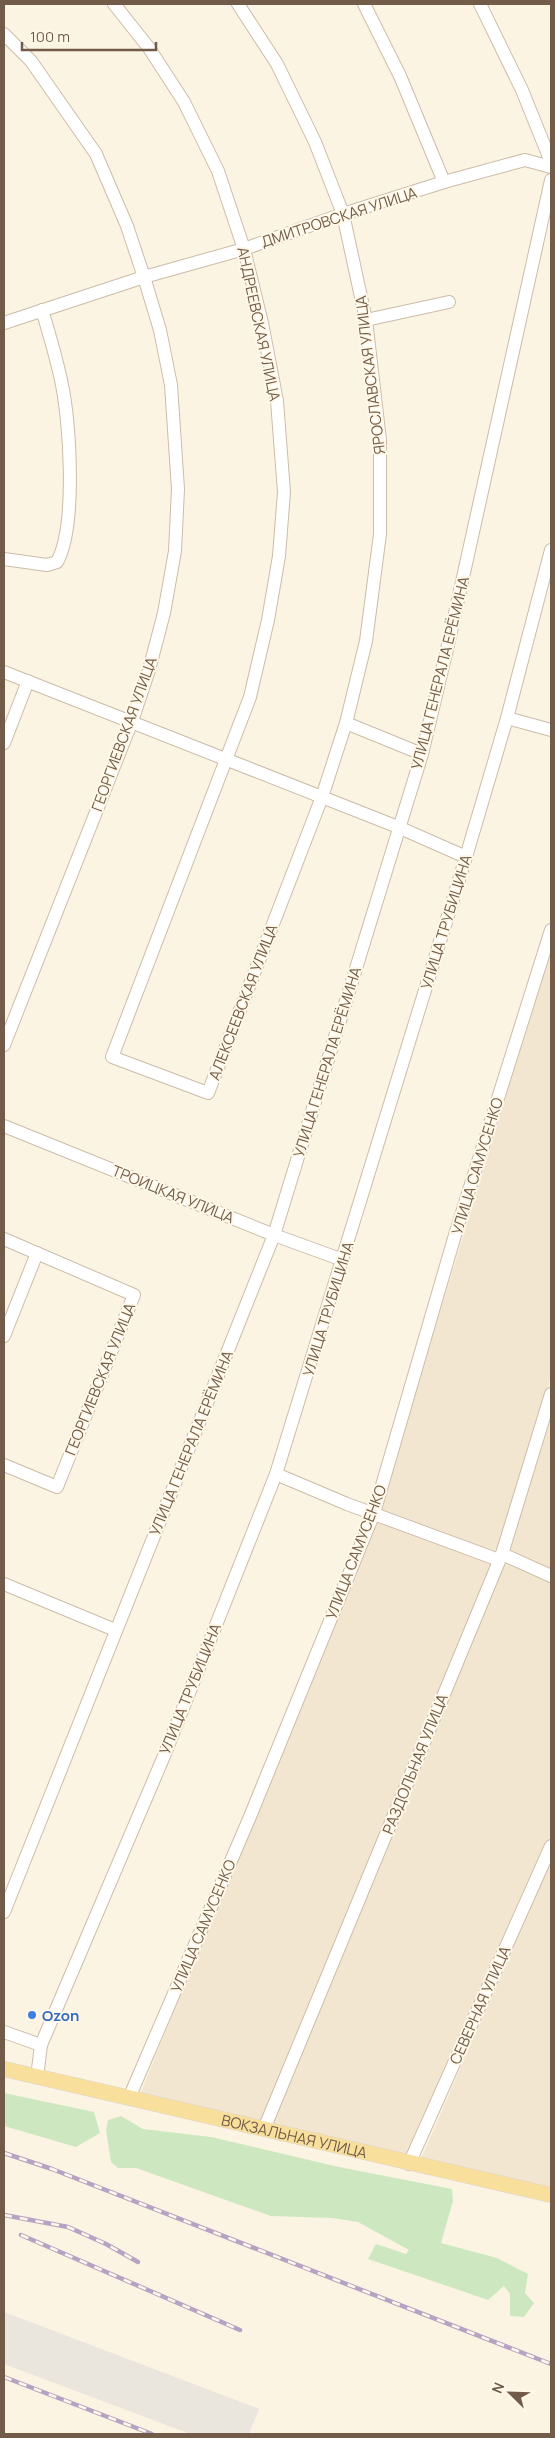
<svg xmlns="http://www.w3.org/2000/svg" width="555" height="2438" font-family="Manrope,sans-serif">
  <rect width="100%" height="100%" fill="#fbf4e2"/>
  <g fill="#f3e6d1">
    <path d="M551,951V1377L499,1551L494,1555L381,1512L380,1506Z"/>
    <path d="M551,1408V1572L509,1552Z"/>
    <path d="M375,1519L495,1561L261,2123L139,2097Z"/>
    <path d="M510,1563L551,1581V1835L410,2158L271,2125L503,1565Z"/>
    <path d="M551,1859V2193L420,2161Z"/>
  </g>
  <path fill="#eae5dd" d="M4,2312L259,2409L249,2434H190L4,2364Z"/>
  <g fill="#cde8c1">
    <path d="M4,2093L94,2112L100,2133L76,2147L4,2126Z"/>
    <path d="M121,2116L143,2129L211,2137L339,2167L452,2189L453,2201L441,2243L497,2258L528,2274L525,2293L534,2303L524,2317L510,2316V2294L504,2286L488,2300L368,2259L376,2244L406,2254L409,2250L358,2222L332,2218L271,2216L136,2168H118L111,2162L106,2130L108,2120Z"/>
  </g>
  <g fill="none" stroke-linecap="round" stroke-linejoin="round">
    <defs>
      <g id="minor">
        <path d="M114,4L149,48L184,102L218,171L244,249L262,323L277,401L284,492L279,556L268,620L250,697L112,1057L208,1093L322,797L346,723L366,641L380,534V440L366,320L343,214L315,142L277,64L238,4"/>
        <path d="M364,4L400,76L444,182"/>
        <path d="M480,4L522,90L551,162"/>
        <path d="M4,34L31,61L96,154L127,226L144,277L160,330L171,385L178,489L175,551L164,613L149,670L132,721L4,1045"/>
        <path d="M366,320L449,302"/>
        <path d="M4,323L144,277L244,249L343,214L444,182L525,160L551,167"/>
        <path d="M4,559L47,565L57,562C77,526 70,421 61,380C56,357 49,333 42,310"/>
        <path d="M4,672L398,827L466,857"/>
        <path d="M507,718L551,730"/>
        <path d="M346,723L422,754"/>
        <path d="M4,743L28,681"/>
        <path d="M4,1126L274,1235L343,1260"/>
        <path d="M4,1239L134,1295L57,1487L4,1465"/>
        <path d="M4,1336L37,1253"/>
        <path d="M276,1474L347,1504L499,1560"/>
        <path d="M502,1554L551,1576"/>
        <path d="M4,1584L115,1630"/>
        <path d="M4,1912L274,1235L422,754L448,645L551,180"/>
        <path d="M4,2032L41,2045L37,2077"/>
        <path d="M41,2045L164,1756L276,1474L466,857L507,718L551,550"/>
        <path d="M129,2098L249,1819L374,1513L455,1235L551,930"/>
        <path d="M264,2129L502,1554L551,1394"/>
        <path d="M409,2164L551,1846"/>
      </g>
      <g id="major">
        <path id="s1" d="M4,2069L551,2195"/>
      </g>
    </defs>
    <use href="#minor" stroke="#ccbca9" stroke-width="14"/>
    <use href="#major" stroke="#dad5d0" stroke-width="16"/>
    <use href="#minor" stroke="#fff" stroke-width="12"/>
    <use href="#major" stroke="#f9df9c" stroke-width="15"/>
    <defs>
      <g id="rail">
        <path d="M4,2153L52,2169L551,2364"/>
        <path d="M4,2215L68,2227L106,2244L138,2262"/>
        <path d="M21,2235L240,2330"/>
        <path d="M4,2377L152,2434"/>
      </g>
    </defs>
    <use href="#rail" stroke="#b7a2c4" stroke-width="4.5"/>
    <use href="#rail" stroke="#fff8e8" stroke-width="2.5" stroke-dasharray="8" stroke-linecap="butt"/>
  </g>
  <circle fill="#3f7fe0" stroke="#fff8e8" stroke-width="2" cx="32" cy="2015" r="5"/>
  <g text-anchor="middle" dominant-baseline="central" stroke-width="4" stroke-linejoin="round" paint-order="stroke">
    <g font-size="15" fill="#725c49" stroke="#fff8e8">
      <text transform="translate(339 217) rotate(-18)">ДМИТРОВСКАЯ УЛИЦА</text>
      <text transform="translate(259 324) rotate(78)">АНДРЕЕВСКАЯ УЛИЦА</text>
      <text transform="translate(370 375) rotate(-97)">ЯРОСЛАВСКАЯ УЛИЦА</text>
      <text transform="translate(440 673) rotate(-76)">УЛИЦА ГЕНЕРАЛА ЕРЁМИНА</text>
      <text transform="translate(124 734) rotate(-70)">ГЕОРГИЕВСКАЯ УЛИЦА</text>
      <text transform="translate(446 922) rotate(-73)">УЛИЦА ТРУБИЦИНА</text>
      <text transform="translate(243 1002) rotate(-69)">АЛЕКСЕЕВСКАЯ УЛИЦА</text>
      <text transform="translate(327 1062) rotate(-73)">УЛИЦА ГЕНЕРАЛА ЕРЁМИНА</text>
      <text transform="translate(477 1166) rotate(-73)">УЛИЦА САМУСЕНКО</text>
      <text transform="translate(173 1194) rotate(22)">ТРОИЦКАЯ УЛИЦА</text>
      <text transform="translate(328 1309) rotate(-73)">УЛИЦА ТРУБИЦИНА</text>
      <text transform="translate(100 1379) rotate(-68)">ГЕОРГИЕВСКАЯ УЛИЦА</text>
      <text transform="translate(191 1443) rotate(-68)">УЛИЦА ГЕНЕРАЛА ЕРЁМИНА</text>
      <text transform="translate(356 1552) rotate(-69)">УЛИЦА САМУСЕНКО</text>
      <text transform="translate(190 1689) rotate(-68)">УЛИЦА ТРУБИЦИНА</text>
      <text transform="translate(415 1764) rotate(-68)">РАЗДОЛЬНАЯ УЛИЦА</text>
      <text transform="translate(203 1926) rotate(-67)">УЛИЦА САМУСЕНКО</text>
      <text transform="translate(480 2005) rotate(-66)">СЕВЕРНАЯ УЛИЦА</text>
      <text stroke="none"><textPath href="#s1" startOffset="298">ВОКЗАЛЬНАЯ УЛИЦА</textPath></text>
    </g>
    <g font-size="15" font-weight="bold" fill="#366cbe" stroke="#fff8e8" text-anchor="start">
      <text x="42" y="2015">Ozon</text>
    </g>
  </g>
  <rect width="555" height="2438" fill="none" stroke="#725c49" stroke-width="10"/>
  <g transform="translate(510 2393) rotate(293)" stroke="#fff8e8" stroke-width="4" paint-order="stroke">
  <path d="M0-4L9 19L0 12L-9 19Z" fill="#725c49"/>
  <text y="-8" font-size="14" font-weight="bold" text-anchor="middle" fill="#725c49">N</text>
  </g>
  <path d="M22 42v8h134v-8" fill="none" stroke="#725c49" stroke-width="2.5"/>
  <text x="30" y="42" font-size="15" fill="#725c49" stroke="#fff8e8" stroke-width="4" paint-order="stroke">100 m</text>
</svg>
